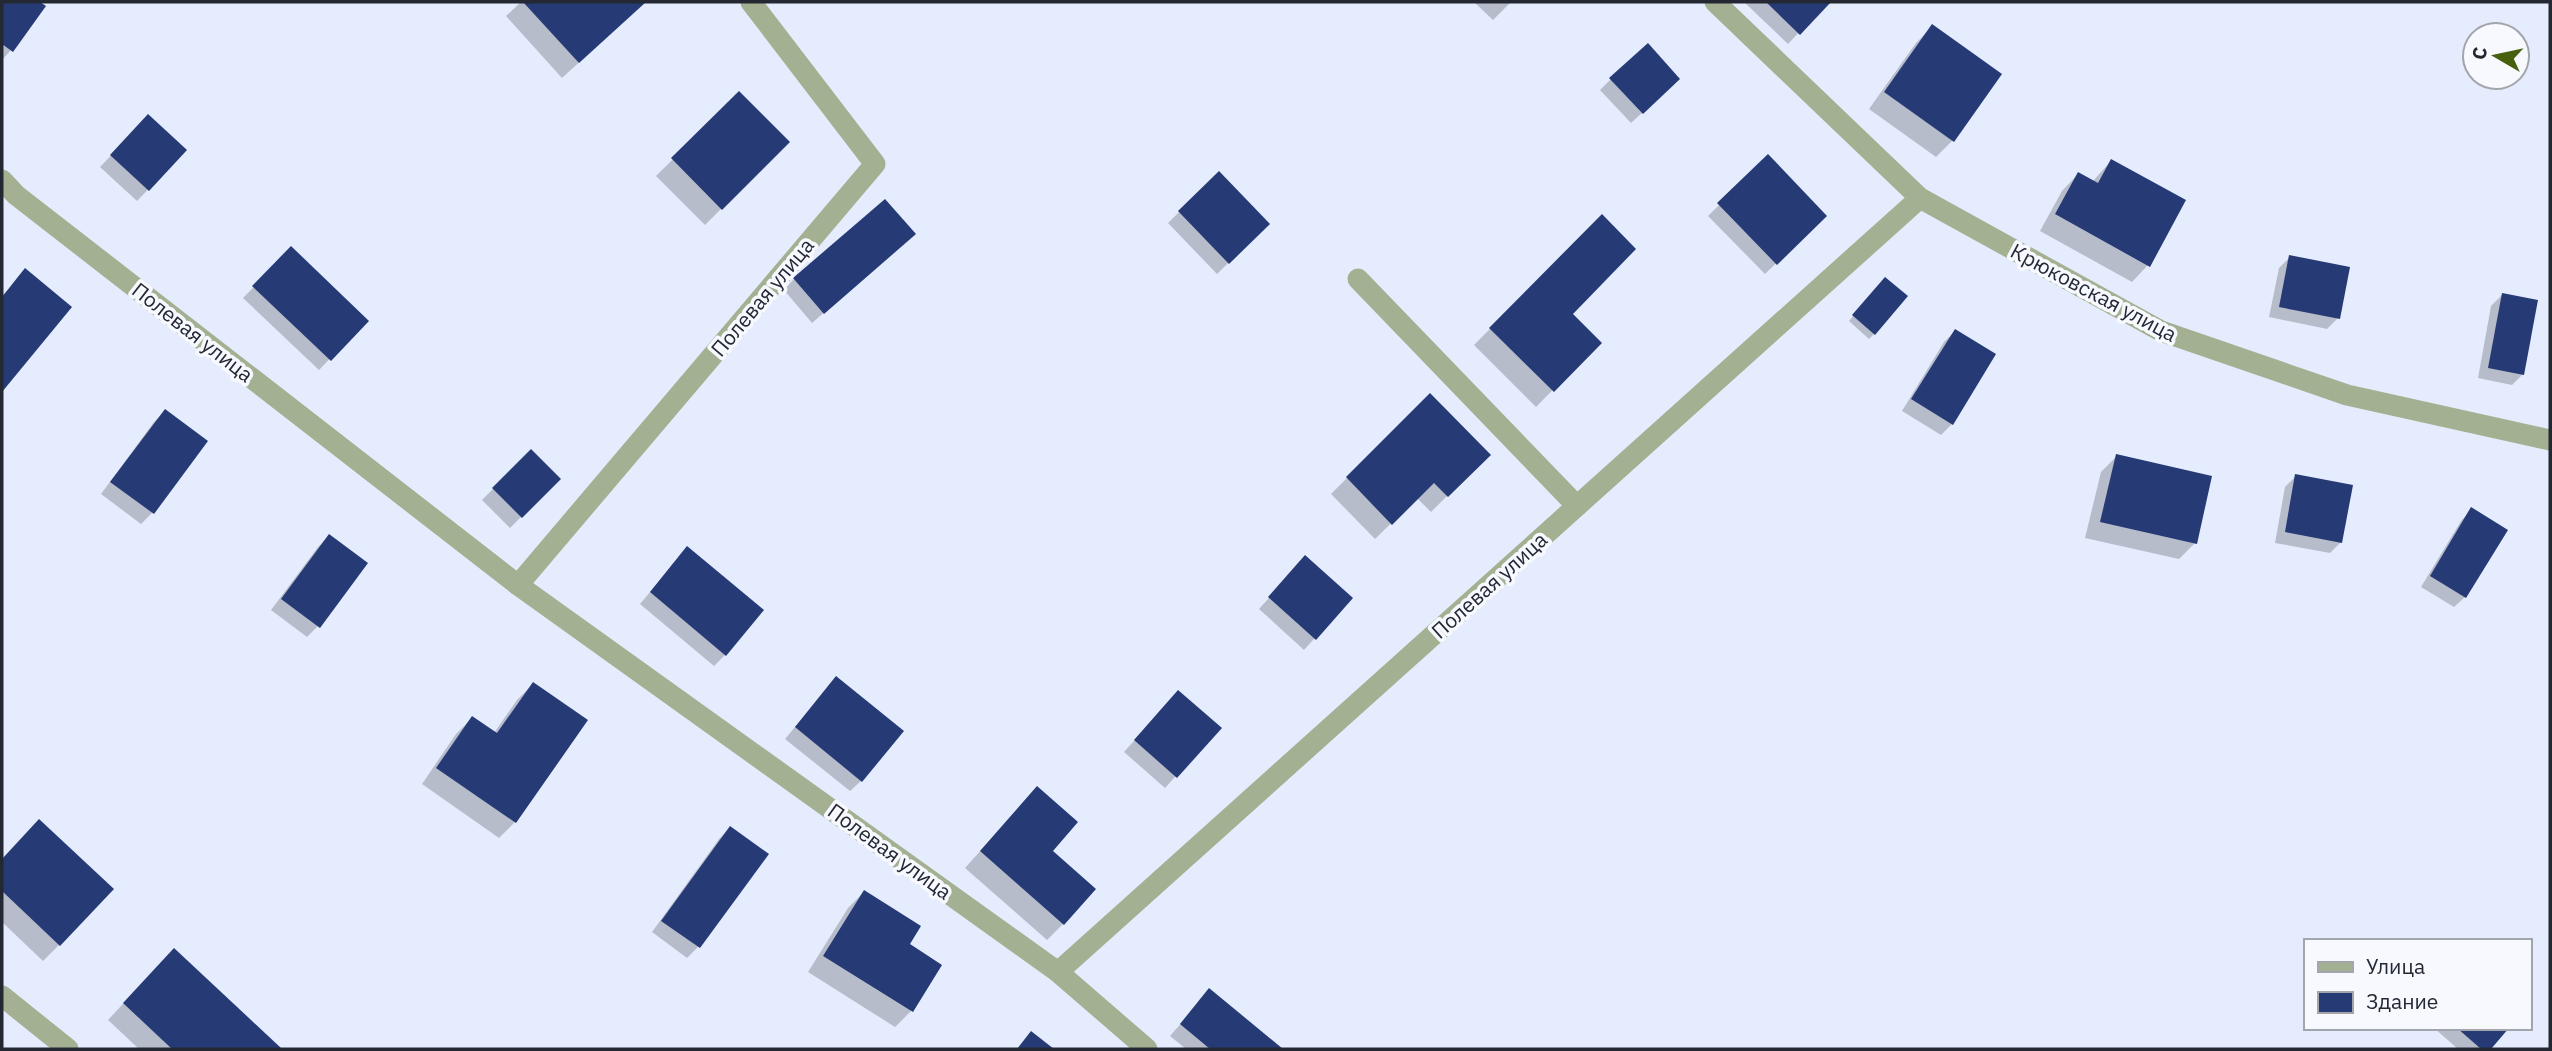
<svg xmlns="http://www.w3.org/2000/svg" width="2552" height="1051" font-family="'IBM Plex Sans',sans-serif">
  <rect width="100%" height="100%" fill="#e5ecfd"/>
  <g fill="#0003">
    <path d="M2,2H37L43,6L11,50L2,60Z"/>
    <path d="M521,2H645L562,78L506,16Z"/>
    <path d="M1474,2H1511L1493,20Z"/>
    <path d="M1744,2H1828L1788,44Z"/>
    <path d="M1932,27L1952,141L1936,157L1869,109L1916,43Z"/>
    <path d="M1611,79L1667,90L1631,123L1600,90Z"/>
    <path d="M739,94L788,142L705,225L656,176Z"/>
    <path d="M138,127L185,151L137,201L100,167Z"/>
    <path d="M1768,157L1825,216L1765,274L1708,216Z"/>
    <path d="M2111,161L2148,265L2132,282L2040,231L2062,191L2078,174L2092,182Z"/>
    <path d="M1219,173L1268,224L1217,274L1168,223Z"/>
    <path d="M1602,216L1570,314L1599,343L1536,407L1474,345Z"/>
    <path d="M902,245L812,323L784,290L794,279Z"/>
    <path d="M291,249L366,321L319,370L243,298Z"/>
    <path d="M2290,257L2338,318L2327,329L2269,317L2279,268Z"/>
    <path d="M26,271L70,308L2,389V296Z"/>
    <path d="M1880,284L1874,334L1869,339L1849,321Z"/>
    <path d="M2502,295L2523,374L2512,385L2478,378L2491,306Z"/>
    <path d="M1955,331L1952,424L1941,435L1902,411L1944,342Z"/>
    <path d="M1430,395L1488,455L1431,512L1417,498L1375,539L1331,494Z"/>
    <path d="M165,411L206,441L152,513L141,524L101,494L154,422Z"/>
    <path d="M531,451L559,479L510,528L482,500Z"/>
    <path d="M2117,456L2195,543L2179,559L2085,538L2101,472Z"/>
    <path d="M2296,476L2341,542L2330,553L2275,543L2285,487Z"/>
    <path d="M2471,510L2465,597L2454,607L2421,587L2461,521Z"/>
    <path d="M329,536L318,626L307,637L271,610L318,547Z"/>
    <path d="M677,560L725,655L714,666L640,604Z"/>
    <path d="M1295,569L1351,598L1304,650L1259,609Z"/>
    <path d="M836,678L861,781L850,791L785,739Z"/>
    <path d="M533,684L515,822L499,838L422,784L456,734L472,718L494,733L517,700Z"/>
    <path d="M1168,703L1219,728L1165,788L1124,752Z"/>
    <path d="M1037,788L1063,924L1047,940L965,868Z"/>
    <path d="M730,828L766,854L698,947L687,958L652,932L719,839Z"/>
    <path d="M23,838L59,945L43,961L2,922V861Z"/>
    <path d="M864,892L907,945L940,965L911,1011L895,1027L808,972L848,908Z"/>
    <path d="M158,966L279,1048L139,1049L108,1020Z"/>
    <path d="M1209,991L1280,1049H1186L1170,1036Z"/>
    <path d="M2434,1028H2507L2488,1049H2458Z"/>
  </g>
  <g fill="#263a75">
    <path d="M2,2H40L46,6L13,52L2,44Z"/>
    <path d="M523,2H646L579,63Z"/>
    <path d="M1766,2H1831L1800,35Z"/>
    <path d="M1932,24L2002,74L1954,142L1884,92Z"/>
    <path d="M1648,43L1680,79L1643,114L1609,78Z"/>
    <path d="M739,91L790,142L722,210L671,158Z"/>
    <path d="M148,114L187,150L149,191L110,155Z"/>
    <path d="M1768,154L1827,216L1777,265L1717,203Z"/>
    <path d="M2111,159L2186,200L2150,267L2055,214L2078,172L2098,183Z"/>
    <path d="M1219,171L1270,224L1229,264L1178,211Z"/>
    <path d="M885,199L916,234L824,314L793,278Z"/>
    <path d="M1602,214L1636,249L1573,314L1602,343L1554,392L1489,328Z"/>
    <path d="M291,246L369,321L331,361L252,286Z"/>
    <path d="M2289,255L2350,267L2340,319L2279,307Z"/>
    <path d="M25,268L72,307L2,392V297Z"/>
    <path d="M1885,277L1908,296L1875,335L1852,315Z"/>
    <path d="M2502,293L2538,300L2524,375L2488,368Z"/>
    <path d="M1955,329L1996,354L1953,425L1911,399Z"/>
    <path d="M1430,393L1491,455L1448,497L1434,483L1392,525L1346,477Z"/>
    <path d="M165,409L208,441L154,514L110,482Z"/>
    <path d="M531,449L561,479L522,518L492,488Z"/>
    <path d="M2116,454L2212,476L2197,544L2100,522Z"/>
    <path d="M2295,474L2353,485L2342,543L2285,532Z"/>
    <path d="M2471,507L2508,530L2466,598L2430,576Z"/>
    <path d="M329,534L368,563L320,628L281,599Z"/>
    <path d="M687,546L764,610L726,656L650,592Z"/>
    <path d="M1305,555L1353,598L1316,640L1268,597Z"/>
    <path d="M836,676L904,731L862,782L795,727Z"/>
    <path d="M533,682L588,720L516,823L436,768L472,716L497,733Z"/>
    <path d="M1178,690L1222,728L1177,778L1134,740Z"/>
    <path d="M1037,786L1078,822L1053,851L1096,889L1064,925L980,851Z"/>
    <path d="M39,819L114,889L60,946L2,891V859Z"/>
    <path d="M730,826L769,854L700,948L661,921Z"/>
    <path d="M864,890L921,926L910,944L942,965L913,1012L823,956Z"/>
    <path d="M174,948L281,1048L280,1049H172L123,1003Z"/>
    <path d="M1209,988L1283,1049H1210L1180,1024Z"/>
    <path d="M2457,1028H2509L2491,1049H2481Z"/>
    <path d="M1031,1031L1054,1049H1017Z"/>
  </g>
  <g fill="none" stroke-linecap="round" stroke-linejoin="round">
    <path stroke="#a3b091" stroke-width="21" d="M1358,279L1577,506"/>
    <g stroke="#a3b091" stroke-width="21">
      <path d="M1715,2L1920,198L2161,331L2347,395L2550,440"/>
      <path d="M2,180L16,195L518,585L1058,972L1147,1049"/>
      <path d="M518,585L875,164L751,2"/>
      <path d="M1058,972L1920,198"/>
      <path d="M2,996L68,1049"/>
    </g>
  </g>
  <g text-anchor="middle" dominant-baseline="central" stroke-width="7" stroke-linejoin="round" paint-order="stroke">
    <g font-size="21" fill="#242833" stroke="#f7f9ff">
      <text transform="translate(2094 292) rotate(28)">Крюковская улица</text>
      <text transform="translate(762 297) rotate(-50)">Полевая улица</text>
      <text transform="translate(193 332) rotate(38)">Полевая улица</text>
      <text transform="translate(1489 585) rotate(-42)">Полевая улица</text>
      <text transform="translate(890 851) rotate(36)">Полевая улица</text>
    </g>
  </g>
  <rect width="2552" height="1051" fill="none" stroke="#242833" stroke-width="7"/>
  <rect x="2304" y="939" width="228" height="91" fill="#f7f9ff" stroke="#a3a5ad" stroke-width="2"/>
  <rect x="2318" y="962" width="35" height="10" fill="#a3b091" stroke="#a3a5ad" stroke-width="2"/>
  <text x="2366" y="974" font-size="21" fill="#242833">Улица</text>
  <rect x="2318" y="992" width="35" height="21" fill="#263a75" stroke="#a3a5ad" stroke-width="2"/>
  <text x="2366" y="1009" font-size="21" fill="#242833">Здание</text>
  <g transform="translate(2496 56) rotate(279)"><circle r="33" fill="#f7f9ff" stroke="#a3a5ad" stroke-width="2"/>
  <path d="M0-5L12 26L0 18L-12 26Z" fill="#47600e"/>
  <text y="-10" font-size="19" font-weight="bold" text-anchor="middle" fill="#242833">С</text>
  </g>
</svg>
